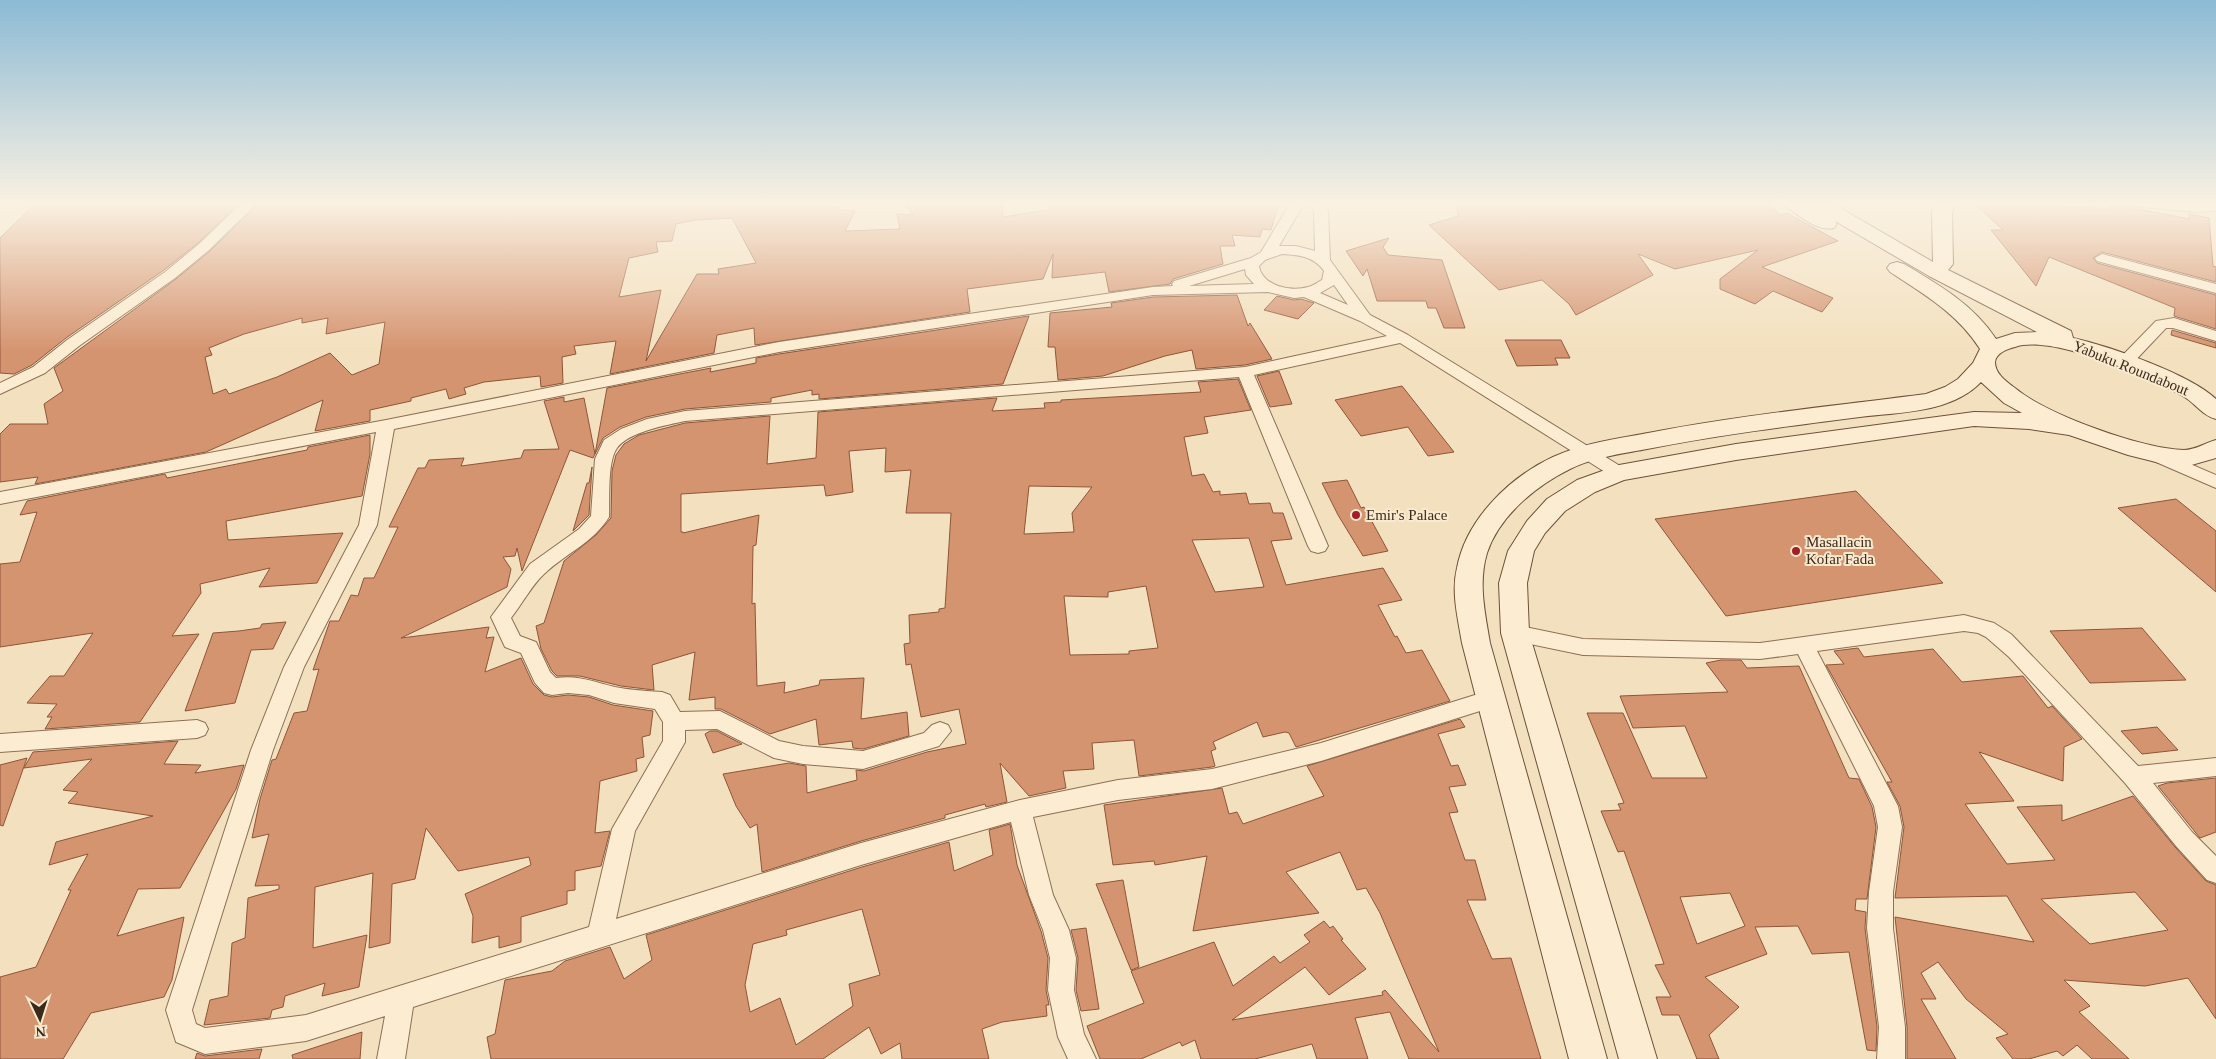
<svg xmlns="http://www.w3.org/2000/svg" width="2216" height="1059" font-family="'Times New Roman',serif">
  <rect width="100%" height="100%" fill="#f3e0be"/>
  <g fill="#d59470" stroke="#8f5538" fill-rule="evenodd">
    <path d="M37,202H240L198,243L164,270L66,338L32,365L14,374L0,373V238Z"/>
    <path d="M260,202H836L833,207L840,208L838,210L855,211L845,231L900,229L897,214L913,215L905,202H1002L1003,217L1048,210V202H1074L1076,206L1087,202H1272L1270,205L1278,206L1271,230L1262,229L1260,237L1232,235L1235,246H1220L1223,264L1173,279L1170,284L1109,292L1105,272L1052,278L1053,254L1043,279L967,289L970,312L755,345L754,328L717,335L714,353L610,374L616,341L574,346L576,354L562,357L563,383L541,387L540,376L484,382L464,388L466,394L449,399L446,389L411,398V401L370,410V421L315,431L323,400L206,452L35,484L38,477L0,482V434L10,424H48L44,404L63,391L54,368L176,279L210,251ZM732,218L756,263L718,269L719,274H697L646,361L661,290L619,297L629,258L658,252L656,242L672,241L676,224L695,220ZM302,318V323L328,318L326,334L385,322L379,364L352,375L330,353L277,377L229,394L226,389L213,394L205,357L212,355L209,348L244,334Z"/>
    <path d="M1456,202H1766L1780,215L1787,213L1838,241L1762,267L1833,298L1822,312L1773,291L1755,304L1720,289V279L1758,250L1675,269L1638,254L1653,275L1576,315L1569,304L1542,280L1499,290L1429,225L1458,216Z"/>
    <path d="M1973,202H2049V206L2110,209L2109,202H2123L2132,208L2190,219L2189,214L2209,218L2213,266L2216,267V282L2102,252L2093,258L2097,263L2216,295V329L2174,316L2175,308L2049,257L2036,286L1991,230H2003Z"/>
    <path d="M1389,238L1383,247L1388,255L1442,260L1465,328H1444L1436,308H1428L1426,301H1377L1367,269L1363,276L1346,251Z"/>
    <path d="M1237,295L1248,326L1250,323L1272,359L1245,365L1196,369L1192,350L1165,356L1103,376L1058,380L1055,347H1048L1050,313L1112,307L1111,303L1153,297Z"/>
    <path d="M1277,296L1294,300L1301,299L1314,303L1298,319L1264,310Z"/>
    <path d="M1029,316L1003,384L819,399V394L812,395V390L771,398V402L685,409L646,417L620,427L603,438L593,458L570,450L522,571L517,548L515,556L503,557L511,569L507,587L401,638L489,627L486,638L494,637L485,672L521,658L533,684L544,695L552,697L568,695L589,697L613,705L653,711L650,735L642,737L644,757L636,759L637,771L600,781L595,833L610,831L601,866L575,871V890L567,891V904L521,917V942L499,948V936L472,943L473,916L465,894L531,865L529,857L458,871L426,828L415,879L392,884L390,943L369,948L373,873L315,887L313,948L367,935L359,987L322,996L325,983L285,996L283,1007L272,1010L270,1018L204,1025L210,1000L228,996L232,943L245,938L248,898L279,889V885L255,886L269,834L252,838L260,799L272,760L276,759L294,713L307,711L319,669L313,670L330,621H339L351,595L358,596L364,578H374L398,527H389L418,468H425L429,460L464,458L461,466L521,458L524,450L559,449L544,401L564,397V402L584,398L595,454L607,388L711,368L710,372L756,363V358L779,354Z"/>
    <path d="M2172,330L2216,343V348L2171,335Z"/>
    <path d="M1505,340H1561L1570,358H1555L1558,365L1517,366Z"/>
    <path d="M1279,371L1292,404L1270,407L1257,376Z"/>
    <path d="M1238,379L1251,410L1204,417L1208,433L1184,437L1192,476L1204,474L1213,492L1220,491V495L1246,493L1249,504L1270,503L1273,513H1283L1292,539L1271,541L1286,585L1383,568L1402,600L1378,605L1395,637L1397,636L1406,653L1422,650L1450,701L1296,747L1289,733L1285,732L1263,737L1257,722L1213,742L1216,749L1211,751L1215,766L1212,767L1139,776L1134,740L1092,743L1094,769L1063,771L1066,788L1029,796L1000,763L1007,802L986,807L985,804L945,815V818L861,841L762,872L757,824L750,828L736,806L723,774L789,763L806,766L807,793L857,780L856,770L864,771L927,752L966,744L959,709L921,717L911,664L906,665L904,644L910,643L909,615L939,612V609L945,608L951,513H906L911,470L885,472L886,448L849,451L853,492L826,496L824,485L681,494V532H683V533L759,515L756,545L753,546L752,604L755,603L757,686L785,682L784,693L819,685L820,680L864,678L861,719L907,712L909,736L863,749L853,748L852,741L819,745L816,719L770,734L721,709H715V697L689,700L695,652L652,665L654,690L621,686L580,676H557L552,671L541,649L536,626L544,623L564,561L596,535L611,518L612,471L616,455L624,444L639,435L685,423L770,416L767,464L816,458L818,412L997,398L992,411L1045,408L1044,403L1061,402V400L1201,392L1198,382ZM1029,486L1092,487L1072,513L1074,532L1024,534ZM1249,538L1264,587L1215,592L1192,540ZM1146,586L1158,648L1129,651V654L1070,655L1064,596L1108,597V592Z"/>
    <path d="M1402,386L1454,452L1428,456L1408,427L1361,436L1335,400Z"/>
    <path d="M370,435V454L362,496L226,521L228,540L343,533L317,583L259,587L270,568L200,584L201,593L172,636L199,634L140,722L45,729L52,717H47L57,704L27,703L50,676H64L93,633L0,647V564L20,562L37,512L20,515L27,501L165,474L167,478L307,450L308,447Z"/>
    <path d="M592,467L589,515L573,531L587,483H589Z"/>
    <path d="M1347,480L1361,508L1364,507L1388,551L1363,556L1338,515L1322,483Z"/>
    <path d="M1856,491L1943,583L1726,616L1655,519Z"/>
    <path d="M2176,499L2216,531V592L2118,508Z"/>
    <path d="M286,622L273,649L251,650L235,703L185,711L213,633L239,631L260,628L262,624Z"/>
    <path d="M2142,628L2186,680L2090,683L2050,631Z"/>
    <path d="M1858,648L1864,657L1933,649L1962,682L2023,676L2048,708L2052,706L2082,739L2064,747L2063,781L1979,752L2014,801L1965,804L2007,864L2055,860L2017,807L2062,805V821L2133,796L2175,847L2206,881L2216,885V1019L2188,978L2145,986L2064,980L2090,1006L2079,1012L2129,1059H2092L2077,1045L2063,1056L2057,1051L2029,1059H2013L1996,1038L2008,1034L1966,999L1938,962L1921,973L1936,999H1921L1956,1059H1907V1027L1895,917L2034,942L2007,896L1895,898L1904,827L1900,806L1887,782H1892L1826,665L1844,664L1834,651ZM2135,892L2168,930L2090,944L2041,899Z"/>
    <path d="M1721,660H1741L1747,668L1799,666L1849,778L1859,779L1872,807L1876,827L1867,899H1856L1855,910L1866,912L1865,928L1877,1027L1876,1051L1867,1050L1849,952L1812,954L1798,926L1755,927L1767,954L1705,977L1739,1007L1709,1035L1719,1059H1697L1679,1015H1662L1656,997H1671L1655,965L1664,964L1624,851L1618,852L1601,811L1621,810L1618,804L1624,803L1587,713H1623L1652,778H1707L1685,726L1633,728L1620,696L1728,692L1706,663ZM1730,893L1745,926L1697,944L1680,897Z"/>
    <path d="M1460,719L1465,727L1438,734L1451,766L1458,765L1466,785L1449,787L1458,812L1449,813L1465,860H1475L1486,900H1467L1492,959L1511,958L1541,1059H1409L1390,1012L1355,1018L1368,1059H1317L1312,1044L1255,1059H1201L1195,1040L1182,1046L1180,1042L1141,1059H1100L1087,1026L1144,1003L1131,971L1214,942L1233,986L1274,956L1280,963L1310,942L1304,935L1324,921L1330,928L1333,926L1343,939L1341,940L1366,969L1329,995L1305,967L1232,1020L1383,995L1382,992L1385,990L1439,1052L1380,913L1366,888L1357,890L1340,852L1286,872L1319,913L1193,931L1207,856L1155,865L1154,861L1113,865L1104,805L1222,788L1229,814L1237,812L1243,824L1324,796L1307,766Z"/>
    <path d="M2157,727L2178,750L2142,754L2121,731Z"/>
    <path d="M710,731H717L742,744L713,753L705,734Z"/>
    <path d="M178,741L164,764L201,765L195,773L244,765L236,789L180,888L138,889L117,936L184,917L172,980L164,997L91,1013L63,1059H0V977L36,967L71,890H68L88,854L49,865L56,842L153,816L68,803L78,792L63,790L92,759L24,768L33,752Z"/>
    <path d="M27,758L3,826L0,825V765Z"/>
    <path d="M2216,778V832L2200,838L2158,786L2167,783Z"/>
    <path d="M1010,824L1017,865L1041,931L1048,958L1046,990L1049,1005H1046L1047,1016L1002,1022L982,1029L989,1059H902L900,1043L881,1054L869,1027L823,1059H491L487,1037L495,1034L505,980L552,971L565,961L610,947L624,979L652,960L646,935L862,867L949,842L954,871L993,855L989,830ZM862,909L880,975L849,984L853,1006L796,1045L780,998L750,1012L745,985L753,944L787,935L786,930Z"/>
    <path d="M1123,880L1139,967L1131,970L1096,884Z"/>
    <path d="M1086,928L1099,1009L1081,1011L1076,990L1078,958L1071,930Z"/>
    <path d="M362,1032L360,1059H293L292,1055Z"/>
    <path d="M262,1049L259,1059H195L197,1053L205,1056Z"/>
  </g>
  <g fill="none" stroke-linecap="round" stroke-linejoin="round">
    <defs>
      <path id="lane" d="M1930,202L1942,212"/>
      <g id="street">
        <path d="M243,202H258L209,250L175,278L79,346L45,373L0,394V383L33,367L67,340L165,272L199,244Z"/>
        <path d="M1291,202H1305L1279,246H1296L1315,251L1314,211L1309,202H1323L1328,211L1330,260L1370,315L1408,335L1625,469L1628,473L1625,477L1619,479L1613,477L1400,343L1254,375L1328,546L1325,551L1318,553L1311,551L1308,546L1239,377L685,421C667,425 628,432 617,448C607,462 610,499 609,517C593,543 566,553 544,574C532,585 522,604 511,618L520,636L536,642L550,672L556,678C580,675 593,682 615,687C630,690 646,691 662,692L670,695L680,712L720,711L779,741L803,746L863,751L924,733L932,725L940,722L948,725L951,731L939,746L863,769L803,764L774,758L717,729L685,730V742L635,831L616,919L861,843L1020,800L1118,780L1212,769L1321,743L1491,690L1499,693L1502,699L1499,705L1321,761L1212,789L1118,800L1033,817L1053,895L1069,930L1076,958L1074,990L1084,1034L1096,1059H1068L1058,1037L1048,990L1050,958L1043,930L1029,895L1011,822L861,865L413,1007L405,1059H377L385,1016L306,1041L205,1054L176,1042L166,1010L251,750L284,667L359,525L376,432L0,504V492L386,420L779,342L1153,287L1173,286L1172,284L1174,281L1251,258L1261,252ZM1282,254C1298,255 1314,256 1324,271L1322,280C1318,282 1313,286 1308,287C1291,292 1262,286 1259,266L1265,260ZM1245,269L1246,275L1254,284L1189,286ZM1334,285L1348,305L1320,293ZM1268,292L1294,298L1304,297L1360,321L1387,336L1245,367L685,411L647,419L621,429L604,440L595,459L591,516L579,529L530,564L491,617L505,647L521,653L535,683L544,693L552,695L568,693L589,695L614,703L655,709L663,722V741L612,829L589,927L306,1015L205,1028L196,1024L192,1010L273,750L304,667L377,525L394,429L779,352L1153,295Z"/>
        <path d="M2125,202L2216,203V211L2195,212L2132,206Z"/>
        <path d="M2102,254L2216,284V293L2097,261L2095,258Z"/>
        <path d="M2174,318L2216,331V341L2173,328H2166L2130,366H2118L2116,363L2118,360L2156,321Z"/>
        <path d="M2155,449L2216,475V488L2149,459L2146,455L2149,451Z"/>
        <path d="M1964,615L1994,623L2011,634L2138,766L2216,758V776L2153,783L2192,832L2216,856V883L2207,880L2176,846L2125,783L2009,657L1986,637L1978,633L1964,631L1817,651L1898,806L1902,827L1893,892V928L1905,1027V1059H1877L1879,1027L1867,928L1869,892L1878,827L1874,806L1798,654L1760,659L1583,655L1515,641L1508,638L1505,633L1508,628L1515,625L1583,639L1760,643Z"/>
        <path d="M197,720L205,723L208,729L205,735L197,738L0,752V734Z"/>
      </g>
      <path id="secondary" d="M1783,202H1830L1933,262L1932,212L1936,202H1955L1952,212L1953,264L1948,270L2071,331L2073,338C2109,346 2190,374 2216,399V419C2203,416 2195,403 2183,396C2149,377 2052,334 2015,347C2007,349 1996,353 1995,362C1995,374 2007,382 2015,388C2047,415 2143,449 2184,450C2195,450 2205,443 2216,440V458L2188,466L2164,464L2128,455L2069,435L2029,429L1974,426L1736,460L1624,480L1595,492L1565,511L1545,533L1534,551L1527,583L1529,633L1657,1059H1619L1501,633L1499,583L1508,551L1527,521L1547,499L1577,480L1619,465L1736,444L1974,412L2022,413L2004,403L1981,382C1951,413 1901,412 1860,417C1789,426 1718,435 1647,449C1621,454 1594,457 1570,469C1537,485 1499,516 1487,553C1478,583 1485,613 1490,643L1607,1059H1569L1462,643C1458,619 1451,592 1457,568C1466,519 1510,477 1553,457C1583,443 1616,439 1648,433C1740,415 1833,406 1926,394L1945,387L1958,379L1973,363L1980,349C1958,314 1924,294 1890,272L1887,268L1890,264L1897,262L1904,264C1938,284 1974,305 1996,339L2015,333L2037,332L1929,276L1835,221L1837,224L1834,228C1817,232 1799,215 1785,206Z"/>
    </defs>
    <use href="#lane" stroke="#8d6f55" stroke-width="9"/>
    <use href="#street" stroke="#8d6f55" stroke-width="2"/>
    <use href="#secondary" stroke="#6f5038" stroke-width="2"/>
    <use href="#lane" stroke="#fcedd2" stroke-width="8"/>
    <use href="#street" fill="#fcedd2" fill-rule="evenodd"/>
    <use href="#secondary" fill="#fcedd2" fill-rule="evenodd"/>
  </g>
  <linearGradient id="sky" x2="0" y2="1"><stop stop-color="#8cbad5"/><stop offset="0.58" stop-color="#faf1e2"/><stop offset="1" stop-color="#faf1e2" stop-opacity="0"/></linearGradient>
  <rect width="2216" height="351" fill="url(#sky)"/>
  <g fill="#a31e27" stroke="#f9eacf" stroke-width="2">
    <circle cx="1356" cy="515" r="5"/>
    <circle cx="1796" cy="551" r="5"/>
  </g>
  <g text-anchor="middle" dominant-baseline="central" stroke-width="4" stroke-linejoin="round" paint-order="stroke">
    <g font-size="15" fill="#3b291b" stroke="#f9eacf">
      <text transform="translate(2131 368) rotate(22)">Yabuku Roundabout</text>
    </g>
    <g font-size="15" fill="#3b291b" stroke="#f9eacf" text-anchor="start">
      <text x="1366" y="515">Emir's Palace</text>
      <text x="1806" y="542">Masallacin<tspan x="1806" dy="17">Kofar Fada</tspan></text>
    </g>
  </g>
  <g transform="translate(40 1019) rotate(176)" stroke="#f9eacf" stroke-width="4" paint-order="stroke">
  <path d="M0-4L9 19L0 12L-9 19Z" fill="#3b291b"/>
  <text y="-8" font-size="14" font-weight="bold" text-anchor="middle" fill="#3b291b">N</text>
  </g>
</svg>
